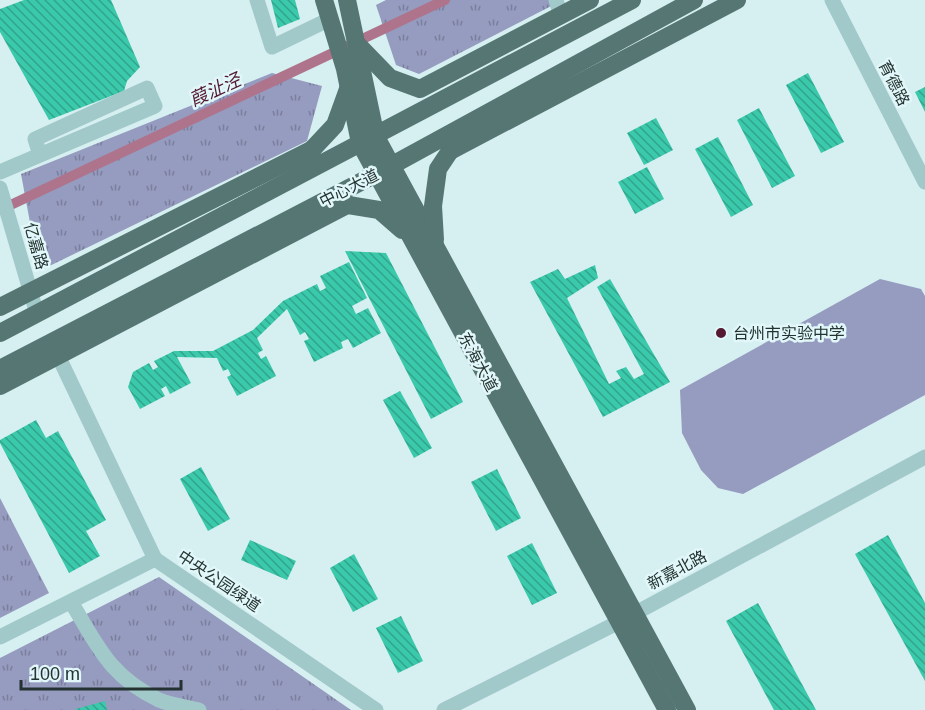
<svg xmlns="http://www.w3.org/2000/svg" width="925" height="710" font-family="Arial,'Noto Sans SC',sans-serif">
  <defs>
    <pattern id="park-tufts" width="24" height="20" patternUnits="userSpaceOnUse" patternTransform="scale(1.5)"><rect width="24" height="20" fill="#969bc0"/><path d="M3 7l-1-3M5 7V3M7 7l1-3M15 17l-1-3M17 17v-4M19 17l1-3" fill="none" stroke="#7a7f9d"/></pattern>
    <pattern id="building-back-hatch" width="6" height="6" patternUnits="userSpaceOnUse" patternTransform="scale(1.5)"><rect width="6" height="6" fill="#3bc9ab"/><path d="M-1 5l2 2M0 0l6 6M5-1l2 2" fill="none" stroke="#31a48c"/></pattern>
  </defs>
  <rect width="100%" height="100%" fill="#d6eff1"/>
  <path fill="#969bc0" d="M880,279L921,289L925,296V395L743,494L718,488L701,470L682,433L680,390Z"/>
  <g fill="url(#park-tufts)">
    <path d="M386,0H563L419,74L396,65L376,5Z"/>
    <path d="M272,73L322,86L307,141L39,271L21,174Z"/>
    <path d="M0,498L49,593L0,618Z"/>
    <path d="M159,577L351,710H0V658Z"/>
  </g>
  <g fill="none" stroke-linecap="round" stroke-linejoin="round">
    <path stroke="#ae748c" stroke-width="10" d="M0,210L445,0"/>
  </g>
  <g fill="url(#building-back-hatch)">
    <path d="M24,0H111L140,67L127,81L124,91L49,120L0,32V9Z"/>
    <path d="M271,0H295L300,19L278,28Z"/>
    <path d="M808,73L844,142L821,153L786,85Z"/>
    <path d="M925,87V112L915,92Z"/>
    <path d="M759,108L795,176L772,188L737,120Z"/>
    <path d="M656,118L673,150L644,165L627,133Z"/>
    <path d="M718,137L753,205L731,217L695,149Z"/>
    <path d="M647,167L664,199L635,214L618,182Z"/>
    <path d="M345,251L386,253L463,402L431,419Z"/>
    <path d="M349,262L367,298L352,306L356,314L368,308L381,333L353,348L348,339L341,342L343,348L314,362L304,341L309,339L305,332L300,335L287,309L257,338L263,350L258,353L261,359L266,356L276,376L237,396L227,377L231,375L228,369L223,371L217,358L177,357L191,383L170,394L166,386L161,389L165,396L140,409L128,387L133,372L149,363L153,370L158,367L154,361L174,351H213L253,330L283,301L317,284L320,291L326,288L320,276Z"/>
    <path d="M595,265L598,278L567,298L609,384L621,378L616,371L626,367L634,379L644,374L597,287L610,279L670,382L603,417L530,282L558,269L565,279Z"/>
    <path d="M400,391L432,448L414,458L383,400Z"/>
    <path d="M36,420L46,438L58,431L106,520L86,531L100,556L69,573L0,443V440Z"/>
    <path d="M201,467L230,519L208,531L180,479Z"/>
    <path d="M497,469L521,518L496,531L471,482Z"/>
    <path d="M888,535L925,603V681L855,554Z"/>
    <path d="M250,540L296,561L287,580L241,560Z"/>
    <path d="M532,543L557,593L532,605L507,556Z"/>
    <path d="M354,554L378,599L353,612L330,568Z"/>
    <path d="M758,603L816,710H774L726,621Z"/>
    <path d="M401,616L423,661L398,673L376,628Z"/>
    <path d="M105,701L107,710H76V709Z"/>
  </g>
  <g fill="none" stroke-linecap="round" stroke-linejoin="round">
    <g stroke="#a2c9c9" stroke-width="15">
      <path d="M257,0L272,47L330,19"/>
      <path d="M556,0L561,16"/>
      <path d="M832,0L925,182"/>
      <path d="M0,172L155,106L147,88L35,139L40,155"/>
      <path d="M0,188L37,314"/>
      <path d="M53,345L155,559"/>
      <path d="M71,602C98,646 109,676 159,700C171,705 186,707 199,710"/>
      <path d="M0,637L155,559L376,710"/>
      <path d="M444,710L619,622L925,457"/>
    </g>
    <g stroke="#557672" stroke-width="18">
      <path d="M324,0L345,69L360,143L667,710"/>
      <path d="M347,0L376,137L687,710"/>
      <path d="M358,45L390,78L420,89L590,0"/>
      <path d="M450,151L737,0"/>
      <path d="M306,156L335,125L348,89"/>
      <path d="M336,203L379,210L402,230"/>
      <path d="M435,240L433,206L438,169L456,142"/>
      <path d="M0,307L313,149"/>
      <path d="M0,333L632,0"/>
      <path d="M0,369L376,174L694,0"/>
      <path d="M0,386L347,205"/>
    </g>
  </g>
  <circle fill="#551a31" stroke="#e1f7f9" stroke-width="2" cx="721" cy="333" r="6"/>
  <g text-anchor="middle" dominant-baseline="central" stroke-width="5" stroke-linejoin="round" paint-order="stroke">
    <g font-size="16" fill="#243331" stroke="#e1f7f9">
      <text transform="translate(894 83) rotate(63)">育德路</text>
      <text transform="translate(349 188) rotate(-27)">中心大道</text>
      <text transform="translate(36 246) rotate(74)">亿嘉路</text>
      <text transform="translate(478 362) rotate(62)">东海大道</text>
      <text transform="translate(677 570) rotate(-28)">新嘉北路</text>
      <text transform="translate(219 581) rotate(34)">中央公园绿道</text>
    </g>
    <g font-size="16" fill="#243331" stroke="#e1f7f9" text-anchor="start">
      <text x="733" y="333">台州市实验中学</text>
    </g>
    <g font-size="18" font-style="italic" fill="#551a31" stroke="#e1f7f9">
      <text transform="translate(215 90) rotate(-25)">葭沚泾</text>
    </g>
  </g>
  <path d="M21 680v9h160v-9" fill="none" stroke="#243331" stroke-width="3"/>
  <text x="30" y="680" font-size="18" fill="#243331" stroke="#e1f7f9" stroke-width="4.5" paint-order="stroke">100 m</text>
</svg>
